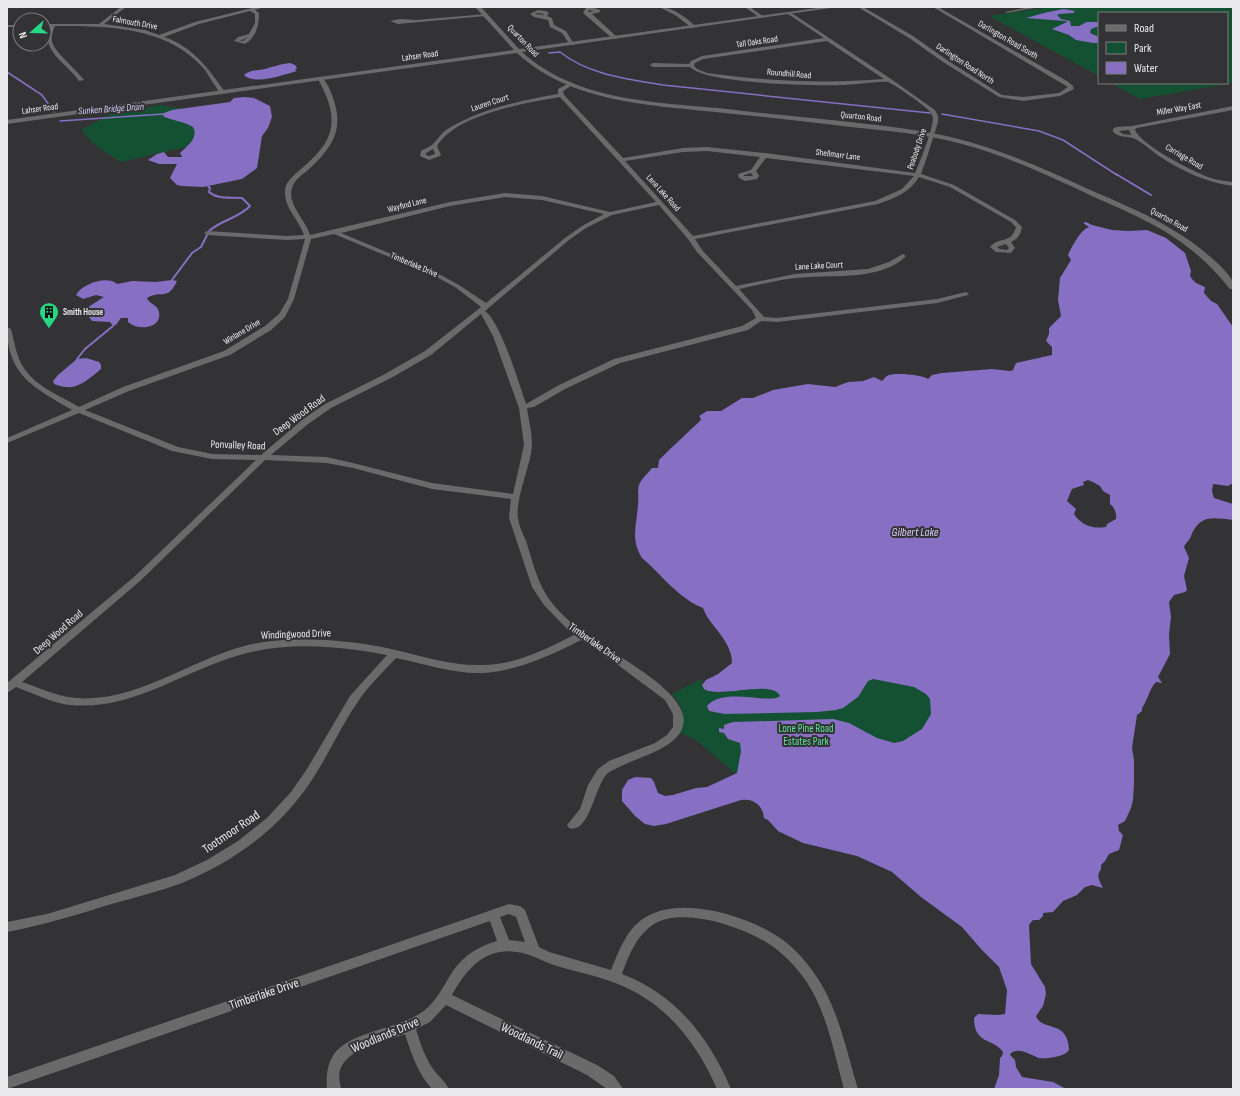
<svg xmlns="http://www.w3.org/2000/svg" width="1240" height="1096" font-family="'Sofia Sans Condensed',sans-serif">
  <rect width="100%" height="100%" fill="#333335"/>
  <g fill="#145132">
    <path d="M1048,7H1233V83L1140,99L1111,83H1227V13H1099V76L989,16Z"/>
    <path d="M161,105L199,112L207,144L181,148L121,162L96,146L81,130L111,114Z"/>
    <path d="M934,665L945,749L736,774L695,739L680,733C686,716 684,708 672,694L701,679L703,684Z"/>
  </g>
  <g fill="#876fc4" fill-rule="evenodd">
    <path d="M1064,9L1075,11L1073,13L1059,14L1057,15L1061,19L1070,21L1071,26H1079L1087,22H1099V26L1091,29L1090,33L1099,37V43H1093L1076,40L1069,35L1052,29L1067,22L1066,21L1026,18L1048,12Z"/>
    <path d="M290,63L295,65L297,68L295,70L297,71C286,74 254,86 244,75C251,69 257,71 265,69C273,67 280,64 290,63Z"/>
    <path d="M245,97L254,98L270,106L272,117L268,128L262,136L257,168L242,179L203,187L182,186L177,185L170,178L177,164H159L148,160L157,154L164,152L168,157H182L180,153C187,146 199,138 193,127C184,121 172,121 163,116L164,113L172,110L230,102L234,98Z"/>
    <path d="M1086,222L1092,225L1112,230L1128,231L1147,230L1166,238L1185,253L1191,271L1190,276L1192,279L1196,283L1205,287L1204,293L1211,301L1217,304L1233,327V483L1228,486L1213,484L1212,491L1214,498L1233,504V520C1213,518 1200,514 1191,536C1190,540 1186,542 1184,547L1189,558L1184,576L1187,590L1185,592L1174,595L1169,602L1171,617L1169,634L1170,654L1158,677L1162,683L1156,682C1149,689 1148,700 1142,708V711L1137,715L1132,748L1134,760V784L1133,800L1131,808L1125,821L1118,825L1119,831L1123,835L1119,850L1109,854L1105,861L1101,865V869C1096,877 1099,879 1103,888L1092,885L1085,887L1077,895L1063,901L1053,912L1043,913V916L1039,920H1033L1029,925L1031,964L1045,987L1046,994L1043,1006L1036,1016C1042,1032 1068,1019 1069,1050C1065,1057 1046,1059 1039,1058C1030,1055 1020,1047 1011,1053L1010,1055L1015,1060L1016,1067L1022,1077L1053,1082L1066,1089H994L999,1075L1000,1058L1002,1056L1003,1052C994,1038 974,1045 974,1018L978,1014L998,1015L1005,1014L1007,990L999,967L981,949L962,927L921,897L892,872L857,856L803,843L778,831L768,820L764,818C763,806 754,798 741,800L666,824L654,826L645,824L635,816L622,801V790L628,780L635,777L651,778L654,782L658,793L665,796L673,795L696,788L707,787L737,773L741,751L740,743L728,739L724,733L719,732V728L724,729V725L733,722L833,719L849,723L877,738L894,743L903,741L922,729L931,714L930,699L926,694L914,687L873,679L868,681L858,697L843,708L836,710L817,712L725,714L709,711L707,706C723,686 771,705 780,696C772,679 720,699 704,689L702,685L706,680L718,674L732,663C732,640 710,627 703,608C678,598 662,575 642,558C630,539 637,524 638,504C639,498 637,491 639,485C641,479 648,473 652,468H658L659,460C673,446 686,434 700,421L701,419L699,416L707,411H721L742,398H753L773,390L808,384L835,387L848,382L863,381L874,377L882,381C884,379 885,377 887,376C893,372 923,375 928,379L932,375L942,373L992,369L1010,371L1013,370L1016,363L1052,355V347L1046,341L1049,334V328L1061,316L1058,300L1060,278L1071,260L1068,255C1072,247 1080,230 1089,227L1083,223ZM1088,480L1093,482L1100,486L1103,491L1110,495V504C1114,507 1117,513 1116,519L1107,524L1106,527C1093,529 1082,526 1074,514L1076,509L1067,501L1072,489L1084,485L1083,482Z"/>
    <path d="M172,280L177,281C167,302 162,289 147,298C149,304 157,304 159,312C162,329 138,331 128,322V318H121L116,325L113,326L110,322L92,321L86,313L85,309L104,297L96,295L83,299L76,295C82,284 107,275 117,284L132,281L156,282Z"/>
    <path d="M86,358L99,362L101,365V369C93,376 78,389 67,387C62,387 58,385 54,384L53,381L58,375L77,359Z"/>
  </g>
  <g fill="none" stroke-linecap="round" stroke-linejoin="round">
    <g stroke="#876fc4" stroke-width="1.5">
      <path d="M549,53L560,52C589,75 628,79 663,85L930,113"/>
      <path d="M7,72L42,95L54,112"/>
      <path d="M942,114L1039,131L1063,140L1117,175"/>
      <path d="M60,121L164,114"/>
    </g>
    <g stroke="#876fc4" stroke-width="2">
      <path d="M1116,174L1151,195"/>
      <path d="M208,186L210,188L209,192C218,200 231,197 242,198L250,206C239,218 221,220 209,231"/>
      <path d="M172,280L192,253L201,247L207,235"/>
      <path d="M77,359L85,349L113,326"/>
    </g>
    <g fill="#696a69" fill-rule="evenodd">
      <path d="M121,7H126L104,24L145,30L159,35L195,22L256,7H264L255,10L259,13C259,25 256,38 245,44L234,41L238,37L249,34L255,23V14L250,11L199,24L164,37C192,46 209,69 225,92L222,94L220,93C215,86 210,78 205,70C168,26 107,26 55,26C53,31 51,36 52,41C54,52 76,69 84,80L79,81C66,62 40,52 50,26H44V24H99ZM248,37L243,41H240Z"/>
      <path d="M659,7C673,7 687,18 696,27L692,28L675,15Z"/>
      <path d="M745,7H750L764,17L760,18Z"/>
      <path d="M858,7H863L913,36L947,60L1002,95L1023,97L1059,93L1068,87L933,7H938L1067,81L1073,86L1074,89L1060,96L1023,101L999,97L943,62L909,38Z"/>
      <path d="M1029,7H1040L1007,13L1005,12Z"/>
      <path d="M586,8H594L600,10V12L592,14L617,37V39H613L583,13ZM589,10L594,11L589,12H588Z"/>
      <path d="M538,10L546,11L549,13L547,16L552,18L554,25L566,31L574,44V45H570L562,33L550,27L548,20L534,17L530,14ZM537,13L544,14L543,15L535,14Z"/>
      <path d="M790,12L891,79L935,110L938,116V122L927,157L921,174L954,185L1015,220L1022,227C1021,234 1018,239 1011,242L1015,248L1011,253L996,252L990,247C999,236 1011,245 1016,227L1011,222L950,187L919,177C909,193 895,198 878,204L695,239L702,250L736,286L795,274L868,269L889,262L903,254L906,256C881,282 829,274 796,278C777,280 758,285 739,289L764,317L777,318L937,299L966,292L969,294L968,295L937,303L777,322L761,321L748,330L620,363L565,389L534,407L527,408C529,423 534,439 531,453C528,471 515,502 518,518C519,526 523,534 526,541C531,556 535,573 542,587C549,602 563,616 575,626C600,648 676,683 683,715C691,749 629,758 608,773C595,783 590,835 569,828L567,825L580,809L588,785L598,769L609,761L655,743L667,735L673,727V714L665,700L618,665L581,640C552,655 517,671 483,673C454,674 425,664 396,658C383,672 368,686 357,703C336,734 322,770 298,799C268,837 226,865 182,883C160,891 137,897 115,903C79,914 44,925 7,932V922L47,914L175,875L207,860L238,841L267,818L291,792L307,769L350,696L387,655C339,646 287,641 240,655C182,671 133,711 70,705C52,703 33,693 16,687L7,693V683L134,577L256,460L212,459L172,451L79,413L7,443V438L72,410C35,388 7,376 7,327L11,329C14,340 16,354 22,365C34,386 59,395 79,407L123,387L224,351L265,326L279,314L288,299L305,239L287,240L207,235L204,233L207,231L287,236L304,235C299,220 284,208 285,191C285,182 294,175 301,169C336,140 340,119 318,79L321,77C327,81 331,92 333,98C345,130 331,149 308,170C302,175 294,180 292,188C287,205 306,220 310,235L450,202L505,193L542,196L610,212L656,202L560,97C526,103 456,114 437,146L441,155L440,156L429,160L420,156L421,151C424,149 429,147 432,145C438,139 442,132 449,128C483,108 520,101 558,94V89L571,82L574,84L563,91L564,95L623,158L683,148L707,147L765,153L915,173C920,162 933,129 933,118C932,116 932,114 930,112C927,107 894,84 888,82C884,81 850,85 843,85C816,86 706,84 690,67H653L650,65L653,63L689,64L691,61L702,56L824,38L788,14ZM827,41L884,79C824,84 766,81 707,73L697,69L694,66L695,63L703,59ZM433,149L435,154L429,156L426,155V153ZM707,151L760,157L751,170L738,174L739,178L745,181L757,179L759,176L756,171L766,158L914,176L902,189L875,201L693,236L625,161L683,152ZM751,173L753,176H744V175ZM505,197L542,200L604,214L582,226L565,238L486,303L459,285L439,274L341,233L450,206ZM659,205L688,239L697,252L752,310L756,318L742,326L614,359L559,385L526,404C519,383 501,323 485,311L569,240L586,228L612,215ZM334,234L435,276L455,287L481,307L425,351L385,374L325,404L302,420L261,455L212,454L178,447L85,410L129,391L230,355L271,330L285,317L294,299L311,239ZM1006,244L1009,248L1007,250L1000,249L997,247ZM481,314L493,336L519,408L524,445L513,494L432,483L353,463L326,457L271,455L308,424L331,408L391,378L431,355ZM265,460L326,463L353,468L432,489L511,499L509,518L532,587L544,605L569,631L574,635C546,649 515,665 483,665C452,666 421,656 391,649C350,640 306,637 264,642C198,651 137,708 68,697C52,694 37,687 22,682L140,581Z"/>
      <path d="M487,14V16H485L398,24L390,21L400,19L416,20Z"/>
      <rect x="7" y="25" width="13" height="2"/>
      <path d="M1233,106V110L1142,127L1136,128L1135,130C1141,145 1192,171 1208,177C1216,180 1225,181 1233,182V186C1205,182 1182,171 1159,156C1152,151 1141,141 1133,138C1126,136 1120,138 1113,132V129L1116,127L1132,126ZM1129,130L1131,135L1123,134L1119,131Z"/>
      <path d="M509,904L520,906L525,910L539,947L549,952L611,970C618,953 625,933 640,921C676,892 750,916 783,940C795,949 805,960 814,973C838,1006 846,1050 858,1089H844C834,1053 827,1012 806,981C797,968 785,955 772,946C746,928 684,906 654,924C636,936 629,955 622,974C675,994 709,1037 731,1089H717C697,1043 666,1003 618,984C598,976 577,972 557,966C546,963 537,957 526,954C489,943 468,966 452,995L597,1065L614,1076L623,1089H607L587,1075L446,1005L430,1022L416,1029C420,1043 425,1057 433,1069C438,1076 445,1081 449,1089H432C418,1074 411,1053 405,1034C386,1041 347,1048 340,1070C338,1076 340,1083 341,1089H327C326,1076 327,1065 334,1054C350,1032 396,1029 419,1014C433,1006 440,992 448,979C459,959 475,947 497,941L490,921L7,1089V1077ZM509,914L516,917L525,942L509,940L500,917Z"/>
    </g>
    <path fill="#696a69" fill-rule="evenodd" d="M475,7H481L519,49L824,7H838L522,52C577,102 658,102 727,109C791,117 856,121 920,131C979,140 1034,164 1088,189C1118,202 1150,215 1178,233C1192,241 1227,268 1233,282C1233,283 1233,288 1233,289H1230C1190,239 1151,222 1094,197C1051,177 1008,156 962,144C926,134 888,131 851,127C809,122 767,117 724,113C654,105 572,104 517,53L7,124V120L514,50Z"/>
  </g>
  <defs>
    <symbol id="building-pin" viewBox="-11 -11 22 30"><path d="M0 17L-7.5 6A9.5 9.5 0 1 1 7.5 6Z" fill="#24d886" stroke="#333335"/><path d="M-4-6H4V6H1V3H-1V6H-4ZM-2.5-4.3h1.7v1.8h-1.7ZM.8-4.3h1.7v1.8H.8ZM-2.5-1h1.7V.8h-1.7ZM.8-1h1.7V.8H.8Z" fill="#111"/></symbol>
  </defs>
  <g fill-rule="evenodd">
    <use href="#building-pin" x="38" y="301" width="22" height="30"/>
  </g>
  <g text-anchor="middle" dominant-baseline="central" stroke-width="4" stroke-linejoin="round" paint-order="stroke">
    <g font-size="9" fill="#e9e8ea" stroke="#333335">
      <text transform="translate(135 23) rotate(10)">Falmouth Drive</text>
      <text transform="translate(1008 40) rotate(30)">Darlington Road South</text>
      <text transform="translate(523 41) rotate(46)">Quarton Road</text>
      <text transform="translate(757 42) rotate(-8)">Tall Oaks Road</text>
      <text transform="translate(420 56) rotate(-8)">Lahser Road</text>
      <text transform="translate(965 64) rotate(33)">Darlington Road North</text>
      <text transform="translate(789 74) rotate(5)">Roundhill Road</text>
      <text transform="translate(490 103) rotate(-18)">Lauren Court</text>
      <text transform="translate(40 109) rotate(-8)">Lahser Road</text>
      <text transform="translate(1179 109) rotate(-10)">Miller Way East</text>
      <text transform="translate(861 117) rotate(6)">Quarton Road</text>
      <text transform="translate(917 149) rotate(-71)">Peabody Drive</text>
      <text transform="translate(838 155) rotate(7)">Shellmarr Lane</text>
      <text transform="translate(1184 157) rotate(30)">Carriage Road</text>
      <text transform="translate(663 193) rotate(48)">Lane Lake Road</text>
      <text transform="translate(407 205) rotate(-14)">Wayfind Lane</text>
      <text transform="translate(1169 220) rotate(29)">Quarton Road</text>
      <text transform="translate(414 265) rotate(23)">Timberlake Drive</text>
      <text transform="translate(819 266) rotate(-3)">Lane Lake Court</text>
      <text transform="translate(242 332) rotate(-31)">Winlane Drive</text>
    </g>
    <g font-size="9" font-weight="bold" fill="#e9e8ea" stroke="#333335" text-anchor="start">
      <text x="63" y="312">Smith House</text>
    </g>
    <g font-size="10" font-style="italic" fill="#d7cdfa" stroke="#333335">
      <text transform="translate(111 109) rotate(-4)">Sunken Bridge Drain</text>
    </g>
    <g font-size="11" fill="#e9e8ea" stroke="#333335">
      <text transform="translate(299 415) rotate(-36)">Deep Wood Road</text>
      <text transform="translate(238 445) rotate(2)">Ponvalley Road</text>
      <text transform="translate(58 632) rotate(-41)">Deep Wood Road</text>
      <text transform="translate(296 634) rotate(-2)">Windingwood Drive</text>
      <text transform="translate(595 643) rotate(35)">Timberlake Drive</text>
    </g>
    <g font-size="11" fill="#5ae198" stroke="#333335">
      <text x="806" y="728">Lone Pine Road<tspan x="806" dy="13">Estates Park</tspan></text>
    </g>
    <g font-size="12" font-style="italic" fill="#d7cdfa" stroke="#333335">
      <text x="915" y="532">Gilbert Lake</text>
    </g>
    <g font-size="13" fill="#e9e8ea" stroke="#333335">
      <text transform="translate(231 832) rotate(-34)">Tootmoor Road</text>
      <text transform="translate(264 994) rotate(-19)">Timberlake Drive</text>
      <text transform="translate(385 1035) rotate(-23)">Woodlands Drive</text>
      <text transform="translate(532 1041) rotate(26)">Woodlands Trail</text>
    </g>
  </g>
  <rect width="1240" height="1096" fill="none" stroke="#e9e8ea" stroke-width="16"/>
  <rect x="1098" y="12" width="130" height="72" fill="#333335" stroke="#7c7b7d"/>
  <rect x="1106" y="25" width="20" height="6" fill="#696a69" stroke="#7c7b7d"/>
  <text x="1134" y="32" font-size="12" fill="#e9e8ea">Road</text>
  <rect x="1106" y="42" width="20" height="12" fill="#145132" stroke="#7c7b7d"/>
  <text x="1134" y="52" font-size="12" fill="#e9e8ea">Park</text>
  <rect x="1106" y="62" width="20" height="12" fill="#876fc4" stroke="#7c7b7d"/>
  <text x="1134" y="72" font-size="12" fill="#e9e8ea">Water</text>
  <g transform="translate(32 32) rotate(250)"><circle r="19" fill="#333335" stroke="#7c7b7d"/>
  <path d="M0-3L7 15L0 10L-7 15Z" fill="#24d886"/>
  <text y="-6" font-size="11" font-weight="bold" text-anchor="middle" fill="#e9e8ea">N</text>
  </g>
</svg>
